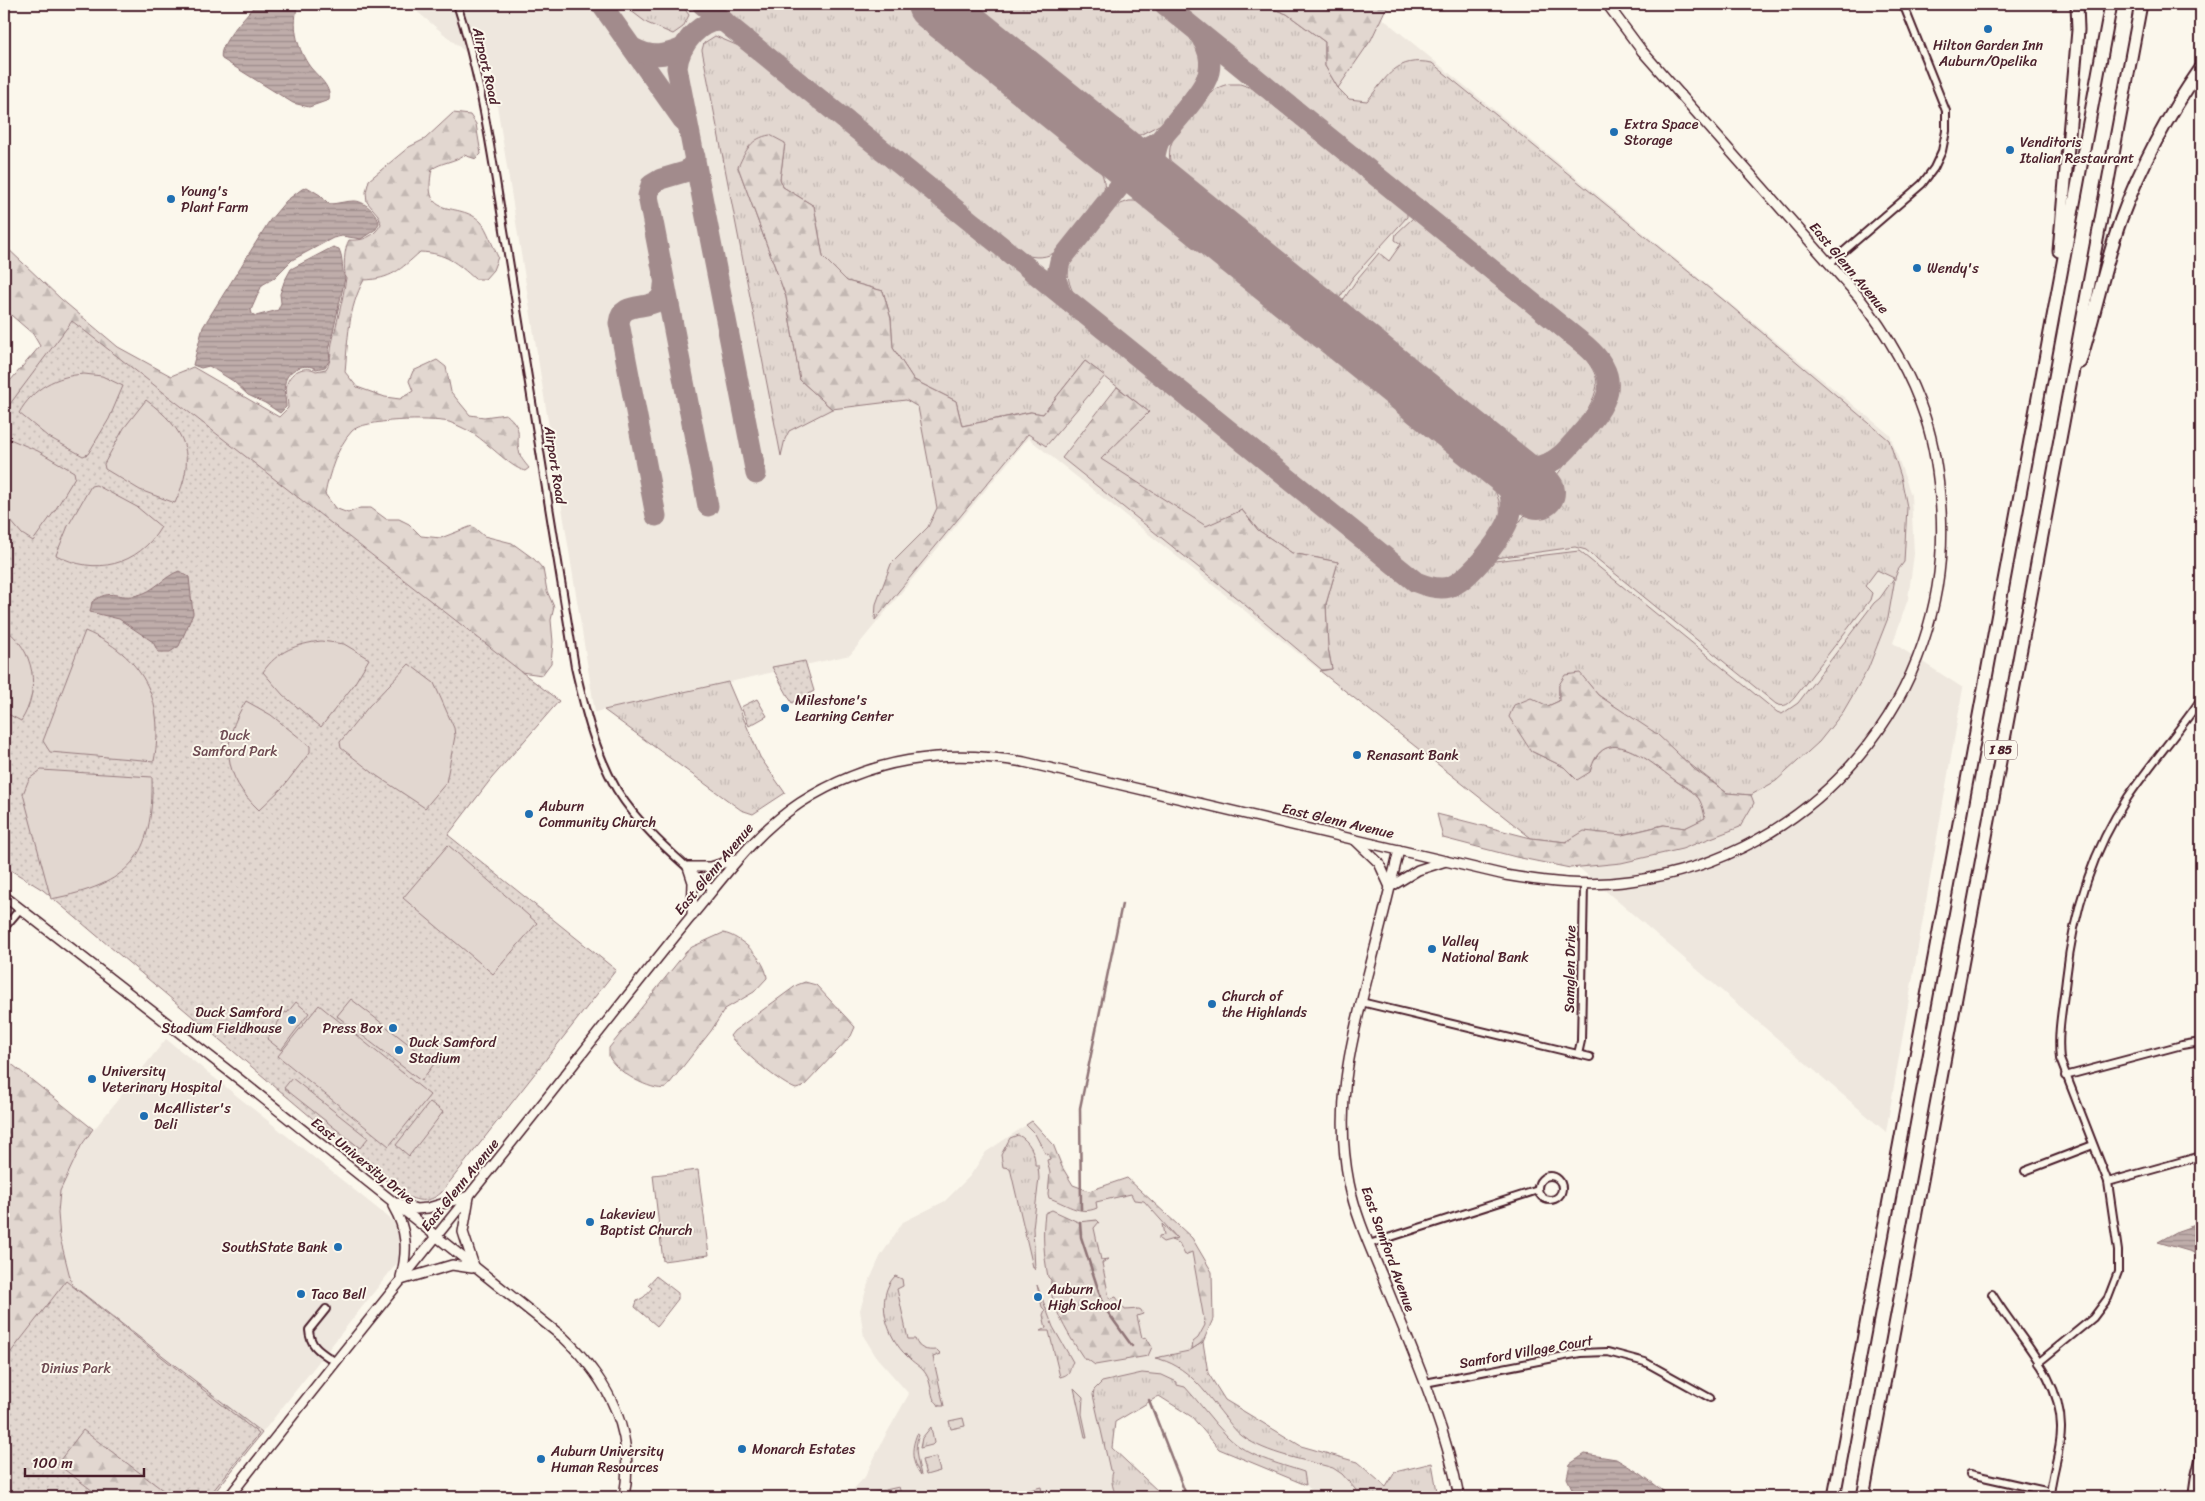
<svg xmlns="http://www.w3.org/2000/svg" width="2205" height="1501" font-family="Sriracha,sans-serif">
  <defs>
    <pattern id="grass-tufts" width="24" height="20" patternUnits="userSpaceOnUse" patternTransform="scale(1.25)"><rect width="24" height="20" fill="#e2d7d0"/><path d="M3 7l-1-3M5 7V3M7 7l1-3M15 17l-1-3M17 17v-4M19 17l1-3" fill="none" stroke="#c3b8b3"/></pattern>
    <pattern id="forest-firs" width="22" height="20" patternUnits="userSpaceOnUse" patternTransform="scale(1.25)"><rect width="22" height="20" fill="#e2d7d0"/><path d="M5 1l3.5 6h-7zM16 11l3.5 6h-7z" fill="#c3b8b3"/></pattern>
    <pattern id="park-dots" width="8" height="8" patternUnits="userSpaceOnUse" patternTransform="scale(1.25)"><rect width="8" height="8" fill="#e2d7d0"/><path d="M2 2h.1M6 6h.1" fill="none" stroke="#c3b8b3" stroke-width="1.8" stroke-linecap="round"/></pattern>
    <pattern id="water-rules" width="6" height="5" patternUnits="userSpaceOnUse" patternTransform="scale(1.25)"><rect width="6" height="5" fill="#bfadaa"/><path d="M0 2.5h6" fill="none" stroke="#9d8c8b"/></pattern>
  </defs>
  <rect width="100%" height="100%" fill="#fbf7ec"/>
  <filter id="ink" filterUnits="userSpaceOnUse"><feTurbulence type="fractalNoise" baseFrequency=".02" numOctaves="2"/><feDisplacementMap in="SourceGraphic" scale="10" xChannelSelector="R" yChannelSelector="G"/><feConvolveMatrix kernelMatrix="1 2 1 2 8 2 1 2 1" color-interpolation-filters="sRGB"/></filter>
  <g filter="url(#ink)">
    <g fill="#eee7de">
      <path d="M408,4H1365L1890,435L1911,495L1914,554L1908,599L1893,643L1963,688L1886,1132L1564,855L1548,852L1028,438L850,655L595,712L492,74Z"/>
      <path d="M166,1039L393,1221L402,1237L401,1258L262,1433L72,1285L64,1260L58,1213L60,1191L81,1146Z"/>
      <path d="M1032,1121L1053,1144L1072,1185L1089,1191L1127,1178L1192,1238L1212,1272L1213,1319L1203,1342L1208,1373L1225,1399L1301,1446L1357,1462L1386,1487L1395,1472L1432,1463L1438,1497H1319L1306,1485L1219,1449L1192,1417L1159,1396L1115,1422L1112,1448L1158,1491L1162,1497H846L865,1477L884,1438L909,1394L877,1358L864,1337L860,1310L868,1284L880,1257L903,1222L945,1201L970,1176L986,1152Z"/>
    </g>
    <g fill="url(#grass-tufts)" stroke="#967b7e">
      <path d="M622,4H681L689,15L683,27L673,34L647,23Z"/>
      <path d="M713,4H904L1095,159C1101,170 1106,180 1104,192C1101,204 1093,212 1085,221C1066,245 1053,266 1019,253Z"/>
      <path d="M960,4H1149L1188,35L1196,47L1200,58L1199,71L1194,83L1161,124L1140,135H1127L1116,130Z"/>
      <path d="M1177,4H1260L1287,14L1325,42V66L1338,88L1349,99L1367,101C1388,76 1396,56 1432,63L1726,302L1889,440L1901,477L1907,507L1904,562L1898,570L1895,578L1888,618L1868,669L1843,712L1819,742L1776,781L1751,795L1727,793L1624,713L1598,695L1587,682L1559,685V701L1548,706L1531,751L1564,767L1590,772C1603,721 1647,759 1672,778C1679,784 1694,791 1699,799C1703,804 1704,812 1706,818L1685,828L1663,825L1622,835L1584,832L1566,842L1531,838L1320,671L1332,669L1328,648L1326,604L1338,562L1292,553L1258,530L1242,510L1206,527L1100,459L1149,412L1085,361L1043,414L1030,412L962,426L956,401L914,380L893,348L891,319L883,291L847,281L823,257L814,206L783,187L780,179L785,143L738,167L786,297L800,380L832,409L789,431L785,439L781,456L702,50L704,43L715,36L741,47L796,88L1412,587C1447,606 1464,589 1486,562L1579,551L1777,712L1782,714L1798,703L1874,603L1880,598L1894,578L1877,570L1865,586L1872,593L1870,600L1795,697C1789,704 1785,708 1776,704L1586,550L1575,547L1496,558L1493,555L1611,407C1619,381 1613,362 1596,343Z"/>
      <path d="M1229,84H1240L1252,88L1407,213V217L1354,276L1338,300L1332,304L1179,181C1172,171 1168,161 1170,148C1172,134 1204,95 1218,88C1221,86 1225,85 1229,84Z"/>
      <path d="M1129,201H1141L1153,206L1487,477C1495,489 1502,502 1500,517C1498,533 1469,570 1454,577C1441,583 1429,580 1416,575L1077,300C1071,289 1066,279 1069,266C1072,252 1097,223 1108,212C1114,206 1121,204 1129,201Z"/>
      <path d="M1413,218L1585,358C1590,365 1596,373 1597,382C1598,404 1561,450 1540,456C1531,459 1522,456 1514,452L1337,309L1358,278L1379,253L1389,261L1401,244L1395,240L1396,234Z"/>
      <path d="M728,682L760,757L785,793L753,814L741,810L604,710Z"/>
      <path d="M1018,1135C1029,1140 1036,1154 1035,1165H1038L1039,1178L1033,1228L1035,1270L1033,1267L1010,1168L1003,1167L1001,1155L1010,1138Z"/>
      <path d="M698,1170L709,1255L663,1261L653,1175Z"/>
      <path d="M1162,1224L1177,1238L1163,1242L1159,1239V1236L1164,1235Z"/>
      <path d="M895,1276L902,1279L903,1286L897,1289L908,1339H915C919,1349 926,1351 937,1350L941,1354L933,1357L944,1406H939C938,1403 936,1402 934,1400C931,1394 931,1382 926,1374C921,1366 913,1363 907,1356C887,1338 874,1298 895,1276Z"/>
      <path d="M1037,1285L1053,1327L1073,1362C1068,1368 1073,1374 1060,1377L1049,1331H1040L1046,1328L1043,1315L1045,1310L1042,1307Z"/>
      <path d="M1203,1342L1208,1373L1225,1400L1301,1446L1357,1462L1386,1487L1395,1472L1432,1463L1438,1497H1362L1342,1474L1333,1468C1303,1459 1268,1455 1242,1436C1235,1431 1230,1423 1224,1416C1204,1391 1188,1365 1155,1358L1189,1351Z"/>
      <path d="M1142,1373L1162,1375L1177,1382V1385L1185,1387C1200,1403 1212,1421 1228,1437C1248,1457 1277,1463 1304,1472L1306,1485L1219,1449L1192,1417L1159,1396L1115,1422L1112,1448L1158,1491L1162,1497H1118C1113,1492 1110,1479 1113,1472L1110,1470L1093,1395L1094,1390L1102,1382Z"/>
      <path d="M1074,1388L1083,1397L1082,1414L1087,1437H1085Z"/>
      <path d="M963,1418L965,1426L951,1429L949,1421Z"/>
      <path d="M931,1427L934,1443L932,1445L920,1448L922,1438Z"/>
      <path d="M917,1434L919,1435C913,1449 918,1461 921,1475C911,1462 911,1449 917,1434Z"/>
      <path d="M936,1457L940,1471L926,1475L922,1460Z"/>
      <path d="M1041,1487L1043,1497H1013L1021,1494L1022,1496L1026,1495V1491Z"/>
    </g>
    <g fill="url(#forest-firs)" stroke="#967b7e">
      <path d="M1260,4H1388L1371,40L1338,88L1325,66V42L1287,14Z"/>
      <path d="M453,113L470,115L476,124L481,154L476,159L464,155C454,162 442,162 432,169C421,223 458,199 481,222C486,227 494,249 498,257L493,270L485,279H475C457,263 446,253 420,252C400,270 391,279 364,280C348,308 348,340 345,372L357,387L385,397L400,399L413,391L409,381L413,371L437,360L446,367L451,392L470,415L484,417L506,414C526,431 514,436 520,454C521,459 526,464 529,468L525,471C509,467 487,441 469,431C463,428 455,424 449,422C431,418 363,419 352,431C337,447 329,474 325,494L335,508L348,513L360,508H371L386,519H399L409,524L421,536L441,538L472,526L484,536L512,543L534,559L543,569L547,591L554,607L551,620L553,642L551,663L542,675L514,671L4,422V388L40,346L33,334L4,309V245L61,299L118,347L171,376L193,367L279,417L288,408C288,401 285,391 287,384C290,371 306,365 316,371L326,369C332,360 330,353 332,343C337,321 343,300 346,278C343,269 344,248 349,240C363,241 374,237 381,224L378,215L367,202L366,192L369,180L409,147L425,139Z"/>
      <path d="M770,135L785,143L780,179L783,187L814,206L823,257L847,281L883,291L891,319L893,348L914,380L956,401L962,426L1031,412L1043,414L1085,361L1105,376L1046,446L1028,434L875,620L876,604L891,564L928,527L937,508L918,407L906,400L832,409L800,380L786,297L738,167C746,150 751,138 770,135Z"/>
      <path d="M1117,387L1149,412L1101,459L1206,526L1242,510L1258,530L1292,553L1338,562L1326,604L1328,648L1332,669L1322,670L1239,600L1062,458Z"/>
      <path d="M1580,673L1598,695L1657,734L1694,769L1727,793L1751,795L1754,803L1740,827L1682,849L1621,863L1570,868L1516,857L1443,838L1437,814L1531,838L1566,842L1584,831L1622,835L1664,825L1685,828L1705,818C1704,812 1702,804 1699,799C1694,791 1680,784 1672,778C1647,759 1603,721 1590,772L1577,780L1564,767L1531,751L1509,717L1514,705L1531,698L1548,706L1559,701V685L1565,675Z"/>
      <path d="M723,933C741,936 766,960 767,978L754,992L725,1009L711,1031L666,1088C652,1092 614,1071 609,1056C609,1056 609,1049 609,1048L686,952L692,947Z"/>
      <path d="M805,982L816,985L855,1027L851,1036L803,1087L796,1089C781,1084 740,1050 730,1036L734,1031L797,985Z"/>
      <path d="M4,1058L93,1129L81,1146L60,1191L58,1213L60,1238L72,1285L262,1433L211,1497H4Z"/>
      <path d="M1032,1121L1053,1144L1062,1167L1073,1185L1089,1191L1127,1178L1192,1238L1212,1272L1213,1319L1203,1342L1192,1349L1193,1342L1198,1338L1205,1325L1192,1252L1185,1255L1179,1243L1171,1240L1177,1238L1144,1201L1134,1200L1131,1194L1096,1202L1097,1208C1080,1216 1065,1203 1049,1198L1048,1194L1050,1173L1047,1160L1050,1159L1048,1154L1046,1155L1035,1134L1026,1125Z"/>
      <path d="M1052,1210L1078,1222L1097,1220L1099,1222L1094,1228L1101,1260L1108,1259L1102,1263L1109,1297L1110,1299L1116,1297L1125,1310L1139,1309L1141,1310L1143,1314L1137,1316L1142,1338L1146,1337L1152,1347L1148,1356L1095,1365L1087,1359L1085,1360C1072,1341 1047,1302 1051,1280L1048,1277C1044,1255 1042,1235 1045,1213Z"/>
    </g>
    <g fill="url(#park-dots)" stroke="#967b7e">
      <path d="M72,321L559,701L491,779L448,835L616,970L441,1193C427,1204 418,1201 403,1195L43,890L4,866V412Z"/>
      <path d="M805,661L814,691L792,703L772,667Z"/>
      <path d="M757,699L767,716L749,726L741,707Z"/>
      <path d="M656,1276L678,1293V1299L657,1326L635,1307L637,1301L644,1297L652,1288L648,1285Z"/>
      <path d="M66,1281L259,1434L208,1497H172L83,1430L57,1464L101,1497H4V1361Z"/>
    </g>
    <g fill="#e2d7d0" stroke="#967b7e">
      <path d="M84,374L102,376L123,386L109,419L88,454L83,456L47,436L19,413C33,388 56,376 84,374Z"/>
      <path d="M146,400C187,430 197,456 175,503L140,490L105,469L104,464L124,428Z"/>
      <path d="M5,437L38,451L74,472L75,477L54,512L33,541L22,534L4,513Z"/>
      <path d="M96,485L137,507L161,527C138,566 95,576 56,555L68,526L91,486Z"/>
      <path d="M4,628C35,650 41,690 21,721L4,712Z"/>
      <path d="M85,631C142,655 166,699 154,761L50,752L43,741Z"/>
      <path d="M321,641L344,644L369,659L353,686L321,727L283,695L263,672C277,651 297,644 321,641Z"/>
      <path d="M409,664L434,683L454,728L455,736L446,783L425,808L377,776L341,748L340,742L369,706Z"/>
      <path d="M246,701L271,715L310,746V752L283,787L259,810C223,776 220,742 246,701Z"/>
      <path d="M41,770L152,777C154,858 129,884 51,899L23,794L29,779Z"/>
      <path d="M448,845L537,923L493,974L403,898Z"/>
      <path d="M351,999L434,1064L421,1081L337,1016Z"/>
      <path d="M296,1002L309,1013L281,1050L267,1039L285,1012L287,1013Z"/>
      <path d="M319,1005L430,1095L389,1146L278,1056Z"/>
      <path d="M292,1078L368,1138L360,1148L284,1088Z"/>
      <path d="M430,1102L443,1112L409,1156L396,1145Z"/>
      <path d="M899,1487L902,1497H853Z"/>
    </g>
    <g fill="url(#water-rules)" stroke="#907477">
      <path d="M256,4H298C292,25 296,45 308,64C315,75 332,85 329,100L309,107L293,103L222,59C216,46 247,15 256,4Z"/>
      <path d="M307,187L320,195L329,204C337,204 345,201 353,201C364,200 377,213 379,223L376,229L361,239L342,236L333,238L292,260L274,278L262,285L251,310L252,314L256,316L278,310L281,303L280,294L284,282L291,269L333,247L339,249C344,260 341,269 345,278L329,350L330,360L325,367L316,369C306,362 287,369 285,383C283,390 286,399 286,407L280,413L265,403L248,395L233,381L209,366L201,368L193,365L203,327L270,220L286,201L302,189Z"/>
      <path d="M179,571L189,577L193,614L179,646L170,652H158L153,642L119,619L90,612L92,602C111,587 119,600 138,595C153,592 165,576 179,571Z"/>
      <path d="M2201,1223V1258L2192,1252L2158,1242L2178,1231Z"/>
      <path d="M1585,1454L1616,1459L1641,1474L1671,1497H1576L1567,1478L1570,1464Z"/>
    </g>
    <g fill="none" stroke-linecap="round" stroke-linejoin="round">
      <g stroke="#907477" stroke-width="2.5">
        <path d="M1081,1209L1080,1108L1122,904"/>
        <path d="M1080,1222L1081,1237L1104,1307L1132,1346"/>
        <path d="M1149,1400L1187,1497"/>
      </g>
      <g stroke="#a28b8c" stroke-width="21">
        <path d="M601,4L683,120"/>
        <path d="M702,4L1416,582C1426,586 1438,590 1449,587C1469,581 1508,532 1511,512C1513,494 1505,478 1498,461"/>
        <path d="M1164,4L1586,346C1625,380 1607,404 1579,436C1569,447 1561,458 1547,464C1532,470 1514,464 1498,461"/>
        <path d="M725,22C701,16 679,46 677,68L756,474"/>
        <path d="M633,48C652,58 664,56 683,48"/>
        <path d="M1112,148C1131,154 1142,151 1159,141"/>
        <path d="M695,157L694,162L688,171L661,179L651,185L648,196L708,506"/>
        <path d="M1159,186C1153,170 1153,157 1159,141C1172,125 1205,91 1209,72C1212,59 1207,46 1200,35"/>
        <path d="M1061,294L1056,279L1060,261L1123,182L1124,170L1112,148"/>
        <path d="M656,516L619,323C622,294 663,319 664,285"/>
      </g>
      <path stroke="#a28b8c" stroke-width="54" d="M934,4L1538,492"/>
      <defs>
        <g id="street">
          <path d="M457,4C483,83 493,166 507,248C531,388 552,528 575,667C585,710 595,752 617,790C641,829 679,860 713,890"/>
          <path d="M1829,264L1922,184L1934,168L1942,151L1946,131V111L1903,4"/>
          <path d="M4,928L20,909"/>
          <path d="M1361,1002L1590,1057"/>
          <path d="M1578,1054L1581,1041L1584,883"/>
          <path d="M2065,1076L2182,1045L2201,1042"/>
          <path d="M2025,1171L2093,1145"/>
          <circle cx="1550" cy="1188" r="12"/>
          <path d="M2108,1182L2201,1156"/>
          <path d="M1369,1244L1538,1190"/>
          <path d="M1992,1294C2017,1336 2062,1377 2061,1429C2061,1452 2051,1474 2050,1497"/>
          <path d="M326,1309L309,1330C310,1347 321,1352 334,1361"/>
          <path d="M2038,1363L2093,1318L2108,1298L2118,1272V1251L2108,1182L2060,1059C2057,1032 2063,1006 2066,979C2073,914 2091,852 2128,797C2151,763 2178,733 2201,699"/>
          <path d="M1425,1383L1580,1353L1608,1352L1645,1362L1710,1398"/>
          <path d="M1970,1474L2050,1492"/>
          <path d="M2192,1497L2195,1476L2201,1451"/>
        </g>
        <g id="secondary">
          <path d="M1355,840L1379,863L1390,887"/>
          <path d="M1399,850C1389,892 1379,933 1368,975C1350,1048 1334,1107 1349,1183C1356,1218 1372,1251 1385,1283C1413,1353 1445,1423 1459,1497"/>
          <path d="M1390,887L1418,870L1446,861"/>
          <path d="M4,896L239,1079L564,1338C609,1381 636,1432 624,1497"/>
          <path d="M692,916L693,882L688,867H711L736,859"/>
          <path d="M469,1197L463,1232L474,1266"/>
          <path d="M398,1203L416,1209L428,1208L469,1196"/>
          <path d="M393,1206C407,1230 408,1250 401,1277"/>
          <path d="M401,1280L452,1265L472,1268"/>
          <path d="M229,1497C342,1351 459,1210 573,1065C613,1014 653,963 694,913C727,873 756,832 800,803C870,758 944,748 1024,762L1505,875C1546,882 1588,887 1630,881C1814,858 1952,696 1941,510C1939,479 1935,447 1925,417C1910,372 1887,333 1858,296L1642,51L1607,4"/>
        </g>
        <g id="highway">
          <path d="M2059,251L2078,30L2077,4"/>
          <path d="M2080,362C2095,315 2104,266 2121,219C2141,165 2168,115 2201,68"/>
          <path d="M1834,1497L2111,4"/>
          <path d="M1863,1497L2141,4"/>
        </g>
      </defs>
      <use href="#street" stroke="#4a1f2b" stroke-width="10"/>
      <use href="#secondary" stroke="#4a1f2b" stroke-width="12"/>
      <use href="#highway" stroke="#4a1f2b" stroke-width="15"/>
      <use href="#street" stroke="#fbf7ec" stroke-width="6"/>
      <use href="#secondary" stroke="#fbf7ec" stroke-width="9"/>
      <use href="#highway" stroke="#fbf7ec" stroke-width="11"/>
    </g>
  </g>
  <g fill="#1f6fb2" stroke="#fbf7ec" stroke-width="2">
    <circle cx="1988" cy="29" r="5"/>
    <circle cx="1614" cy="132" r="5"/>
    <circle cx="2010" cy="150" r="5"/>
    <circle cx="171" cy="199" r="5"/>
    <circle cx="1917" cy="268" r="5"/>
    <circle cx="785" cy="708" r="5"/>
    <circle cx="1357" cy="755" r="5"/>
    <circle cx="529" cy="814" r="5"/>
    <circle cx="1432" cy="949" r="5"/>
    <circle cx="1212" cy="1004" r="5"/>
    <circle cx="292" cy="1020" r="5"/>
    <circle cx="393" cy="1028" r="5"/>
    <circle cx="399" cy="1050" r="5"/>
    <circle cx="92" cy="1079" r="5"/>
    <circle cx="144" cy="1116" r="5"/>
    <circle cx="590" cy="1222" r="5"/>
    <circle cx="338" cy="1247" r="5"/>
    <circle cx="301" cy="1294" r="5"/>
    <circle cx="1038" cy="1297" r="5"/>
    <circle cx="742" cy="1449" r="5"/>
    <circle cx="541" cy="1459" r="5"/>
  </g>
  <g text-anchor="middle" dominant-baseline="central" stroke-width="4" stroke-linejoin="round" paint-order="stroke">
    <rect fill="#fbf7ec" stroke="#7f6065" stroke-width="1" x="1985" y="740.5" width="32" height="19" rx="4"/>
    <g font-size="12" font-weight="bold" fill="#4a1f2b">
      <text x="2001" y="750">I 85</text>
    </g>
    <g font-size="14" fill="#4a1f2b" stroke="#fbf7ec" text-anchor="start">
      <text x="1988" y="45" text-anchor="middle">Hilton Garden Inn<tspan x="1988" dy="16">Auburn/Opelika</tspan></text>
      <text x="1624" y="124">Extra Space<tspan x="1624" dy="16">Storage</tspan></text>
      <text x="2020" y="142">Venditoris<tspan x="2020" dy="16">Italian Restaurant</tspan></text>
      <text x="181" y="191">Young's<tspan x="181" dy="16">Plant Farm</tspan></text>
      <text x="1927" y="268">Wendy's</text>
      <text x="795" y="700">Milestone's<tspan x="795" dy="16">Learning Center</tspan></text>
      <text x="1367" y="755">Renasant Bank</text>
      <text x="539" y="806">Auburn<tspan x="539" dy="16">Community Church</tspan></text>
      <text x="1442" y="941">Valley<tspan x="1442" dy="16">National Bank</tspan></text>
      <text x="1222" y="996">Church of<tspan x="1222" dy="16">the Highlands</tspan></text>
      <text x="282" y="1012" text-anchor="end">Duck Samford<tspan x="282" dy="16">Stadium Fieldhouse</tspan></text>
      <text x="383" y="1028" text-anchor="end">Press Box</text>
      <text x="409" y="1042">Duck Samford<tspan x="409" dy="16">Stadium</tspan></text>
      <text x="102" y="1071">University<tspan x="102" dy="16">Veterinary Hospital</tspan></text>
      <text x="154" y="1108">McAllister's<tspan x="154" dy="16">Deli</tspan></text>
      <text x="600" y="1214">Lakeview<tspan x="600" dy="16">Baptist Church</tspan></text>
      <text x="328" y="1247" text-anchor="end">SouthState Bank</text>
      <text x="1048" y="1289">Auburn<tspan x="1048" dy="16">High School</tspan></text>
      <text x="311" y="1294">Taco Bell</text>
      <text x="752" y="1449">Monarch Estates</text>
      <text x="551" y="1451">Auburn University<tspan x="551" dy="16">Human Resources</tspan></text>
    </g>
    <g font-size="14" fill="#4a1f2b" stroke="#fbf7ec">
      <text transform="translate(486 66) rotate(77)">Airport Road</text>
      <text transform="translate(1849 268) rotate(50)">East Glenn Avenue</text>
      <text transform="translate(555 465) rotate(81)">Airport Road</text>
      <text transform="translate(1338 821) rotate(13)">East Glenn Avenue</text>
      <text transform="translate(714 869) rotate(-50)">East Glenn Avenue</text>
      <text transform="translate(1570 969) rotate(-89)">Samglen Drive</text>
      <text transform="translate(363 1161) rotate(39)">East University Drive</text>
      <text transform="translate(460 1185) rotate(-51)">East Glenn Avenue</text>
      <text transform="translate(1388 1249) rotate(70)">East Samford Avenue</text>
      <text transform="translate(1526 1352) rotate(-10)">Samford Village Court</text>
    </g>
    <g font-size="14" fill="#704d54" stroke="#fbf7ec">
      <text x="235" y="735">Duck<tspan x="235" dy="16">Samford Park</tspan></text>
      <text x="76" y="1368">Dinius Park</text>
    </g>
  </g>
  <rect width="2205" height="1501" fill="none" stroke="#fbf7ec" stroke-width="20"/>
  <rect x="10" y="10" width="2185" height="1481" fill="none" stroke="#4a1f2b" stroke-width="2" filter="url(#ink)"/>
  <path d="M25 1468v8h119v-8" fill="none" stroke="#4a1f2b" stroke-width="2.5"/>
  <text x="32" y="1468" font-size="15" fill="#4a1f2b" stroke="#fbf7ec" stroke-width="4" paint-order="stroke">100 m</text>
</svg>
